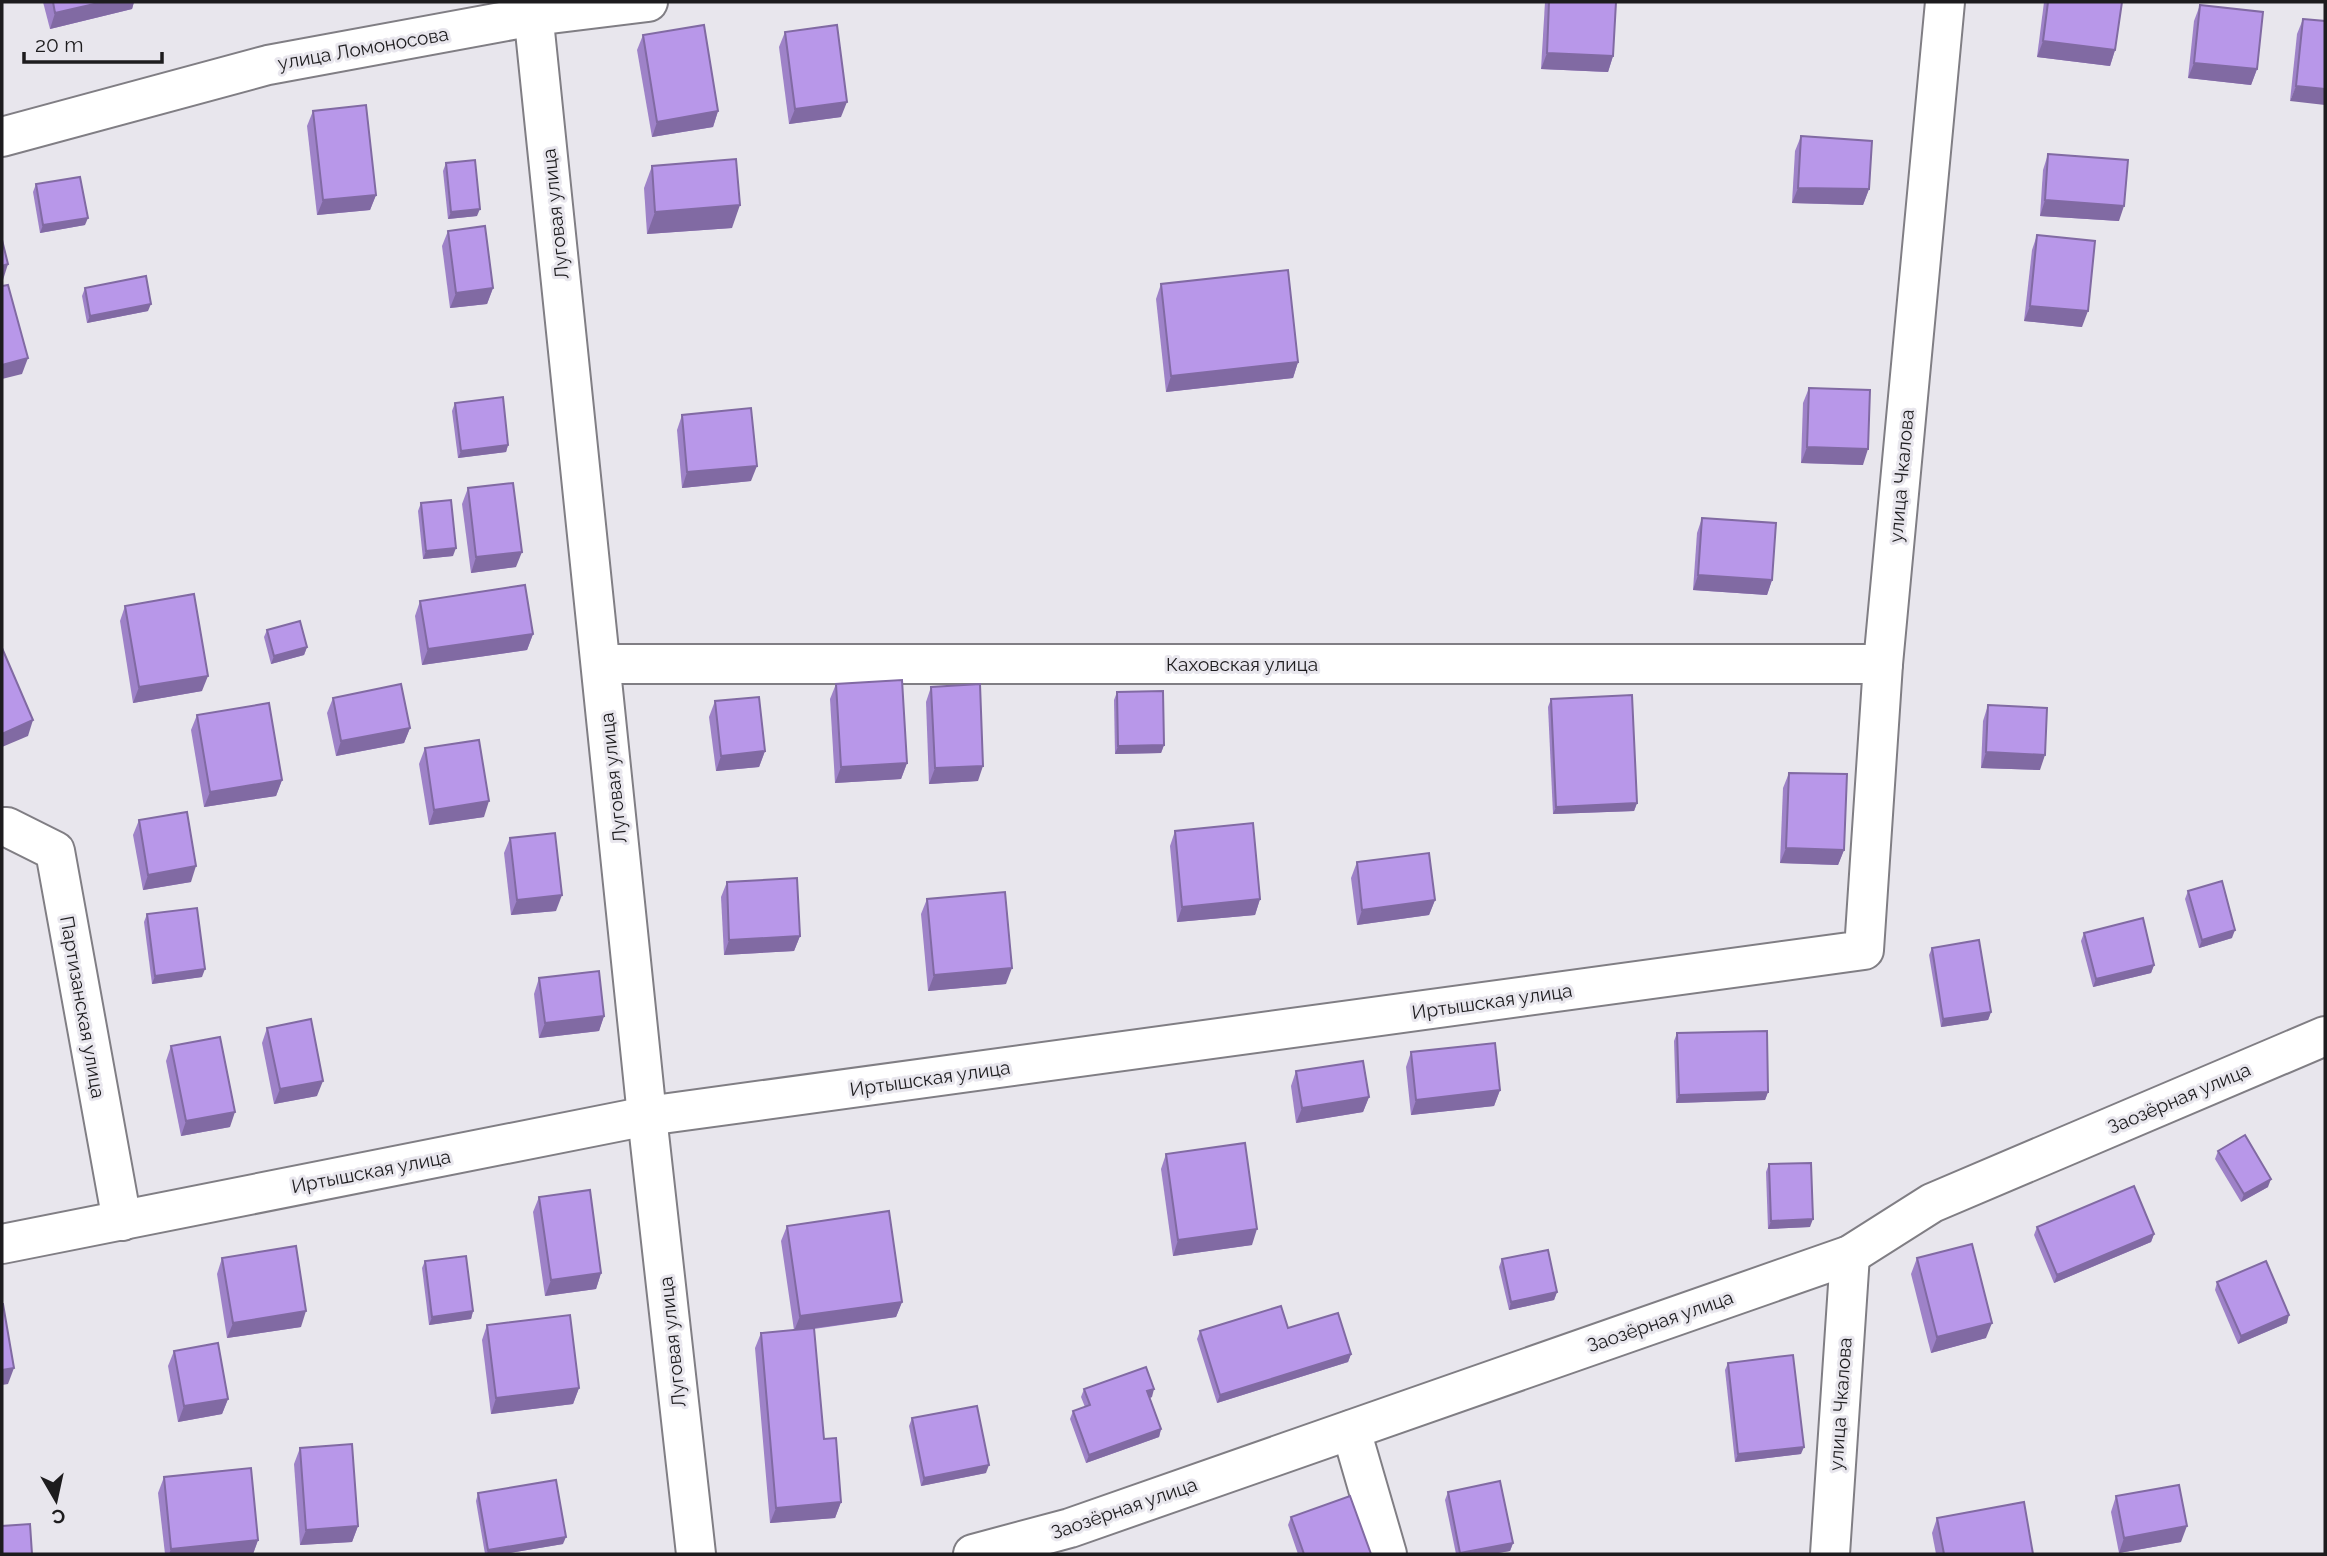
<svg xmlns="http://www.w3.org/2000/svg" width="2327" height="1556" font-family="Raleway,sans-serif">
  <rect width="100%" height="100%" fill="#e8e6ed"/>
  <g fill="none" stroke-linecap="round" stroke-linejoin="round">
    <defs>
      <g id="minor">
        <path d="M532,2L647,1116L696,1554"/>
        <path d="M2,137L268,65L534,16L648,2"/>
        <path d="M602,664H1883"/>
        <path d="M2,827H7L55,851L122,1221"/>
        <path d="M2,1244L647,1116L1864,950L1883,664L1945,2"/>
        <path d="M1351,1430L1387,1554"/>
        <path d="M973,1554L1070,1528L1850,1255L1932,1203L2325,1036"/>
        <path d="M1830,1554L1850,1255"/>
      </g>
    </defs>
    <use href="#minor" stroke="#807e84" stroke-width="42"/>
    <use href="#minor" stroke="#fff" stroke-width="38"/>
  </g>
  <g fill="#9e82c8">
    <path d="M43,2H134L132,9L50,29Z"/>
    <path d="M1545,2H1616L1613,56L1608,72L1541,69Z"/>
    <path d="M2044,2H2122L2115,50L2110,66L2037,57Z"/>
    <path d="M2200,5L2257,69L2251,85L2188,78L2194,21Z"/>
    <path d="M2303,19L2325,21L2290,101L2297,34Z"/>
    <path d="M785,32L841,117L789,124L779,47Z"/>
    <path d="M643,35L718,111L713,127L652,137L637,50Z"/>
    <path d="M313,111L376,195L370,210L317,215L307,126Z"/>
    <path d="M1801,136L1869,189L1863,205L1792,203L1795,151Z"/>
    <path d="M2048,154L2119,221L2040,216L2043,170Z"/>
    <path d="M446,163L477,216L448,219L443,171Z"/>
    <path d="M652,166L732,228L647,234L644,188Z"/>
    <path d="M36,184L85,225L40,233L33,192Z"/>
    <path d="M448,231L493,288L487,304L450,308L442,246Z"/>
    <path d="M2037,235L2082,327L2024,321L2032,250Z"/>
    <path d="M1161,284L1298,362L1293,378L1166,392L1156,299Z"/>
    <path d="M85,288L148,311L87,323L82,296Z"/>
    <path d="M1809,388L1863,465L1801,463L1803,403Z"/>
    <path d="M455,403L508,445L506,452L458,458L452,411Z"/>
    <path d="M682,415L751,481L682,488L677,430Z"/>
    <path d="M468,488L516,567L471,573L462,504Z"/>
    <path d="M421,503L453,556L423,559L418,511Z"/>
    <path d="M1702,518L1772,580L1767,595L1693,590L1697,533Z"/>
    <path d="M420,601L533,634L527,650L422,665L415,616Z"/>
    <path d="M125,606L202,691L133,703L120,621Z"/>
    <path d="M267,630L307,647L304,655L271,664L264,637Z"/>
    <path d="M836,684L907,763L901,779L835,783L830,699Z"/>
    <path d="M931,687L978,781L929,784L926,702Z"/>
    <path d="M1117,692L1164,745L1161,753L1115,754L1114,700Z"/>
    <path d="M333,698L410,728L404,743L336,756L327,713Z"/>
    <path d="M1551,699L1637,803L1634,811L1553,814L1548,707Z"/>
    <path d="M715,701L765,751L759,767L716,771L709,717Z"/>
    <path d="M1988,705L2040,770L1981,768L1983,721Z"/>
    <path d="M197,715L282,780L276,796L204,807L191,730Z"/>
    <path d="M425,748L484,817L429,825L419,764Z"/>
    <path d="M1789,773L1844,850L1838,865L1780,863L1783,788Z"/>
    <path d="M139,820L191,882L143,890L133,835Z"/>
    <path d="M1175,831L1260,899L1255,915L1177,922L1170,846Z"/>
    <path d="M510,838L556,911L511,915L504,853Z"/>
    <path d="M1357,862L1435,900L1429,915L1357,925L1351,878Z"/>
    <path d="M727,882L800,936L794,951L724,955L721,897Z"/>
    <path d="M2188,891L2232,938L2199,948L2185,899Z"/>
    <path d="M927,899L1006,984L928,991L921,914Z"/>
    <path d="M147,914L202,977L152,984L144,922Z"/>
    <path d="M2084,933L2154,965L2151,973L2093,987L2081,941Z"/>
    <path d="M1932,948L1991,1012L1988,1020L1941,1027L1929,955Z"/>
    <path d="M539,978L604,1016L599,1031L539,1038L534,994Z"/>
    <path d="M267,1028L317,1096L274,1104L262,1043Z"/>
    <path d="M1677,1033L1768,1092L1765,1100L1676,1103L1674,1041Z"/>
    <path d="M171,1046L230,1127L181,1136L166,1061Z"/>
    <path d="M1411,1052L1500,1090L1494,1106L1411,1115L1406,1067Z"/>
    <path d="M1296,1071L1369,1097L1363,1112L1296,1123L1291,1086Z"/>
    <path d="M2218,1151L2268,1187L2241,1202L2215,1159Z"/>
    <path d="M1166,1154L1252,1245L1173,1256L1161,1169Z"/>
    <path d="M1769,1164L1810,1227L1768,1229L1766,1172Z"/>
    <path d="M539,1197L601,1273L596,1289L545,1296L533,1212Z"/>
    <path d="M787,1226L902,1302L896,1317L814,1329L824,1439L841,1502L835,1518L770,1523L755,1348L761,1333L794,1330L781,1241Z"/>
    <path d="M2037,1227L2154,1234L2151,1242L2054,1283L2034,1235Z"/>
    <path d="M222,1258L301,1327L227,1338L217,1274Z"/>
    <path d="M1917,1258L1986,1338L1931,1353L1911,1274Z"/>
    <path d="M1502,1259L1557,1292L1554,1300L1509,1310L1499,1267Z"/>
    <path d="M425,1261L473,1311L471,1319L429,1325L422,1268Z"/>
    <path d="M2217,1282L2287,1323L2238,1344L2215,1290Z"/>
    <path d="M487,1325L579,1388L573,1404L491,1414L482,1340Z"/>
    <path d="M1288,1328L1351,1354L1348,1362L1217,1403L1197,1339L1200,1331Z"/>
    <path d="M174,1351L228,1399L222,1414L178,1422L168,1366Z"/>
    <path d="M1728,1363L1801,1454L1735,1462L1725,1370Z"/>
    <path d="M1084,1389L1152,1397L1150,1398L1161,1429L1159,1437L1086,1463L1070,1419L1073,1411L1085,1407L1081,1397Z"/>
    <path d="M912,1418L986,1473L921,1486L909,1426Z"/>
    <path d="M300,1448L358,1526L352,1542L300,1545L294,1464Z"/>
    <path d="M164,1477L258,1540L253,1554H165L158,1493Z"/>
    <path d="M1448,1492L1513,1543L1510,1551L1492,1554H1456L1445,1500Z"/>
    <path d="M478,1493L563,1544L504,1554H485L476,1501Z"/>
    <path d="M2116,1496L2181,1542L2119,1553L2111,1512Z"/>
    <path d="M1291,1517L1371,1554H1298L1288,1525Z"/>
    <path d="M1937,1518L2033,1554H1936L1932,1533Z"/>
  </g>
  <g fill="#816aa3">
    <path d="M103,2H134L132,9L50,29L55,13Z"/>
    <path d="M2043,41L2115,50L2110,66L2037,57Z"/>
    <path d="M1547,53L1613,56L1608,72L1541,69Z"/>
    <path d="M2194,63L2257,69L2251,85L2188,78Z"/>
    <path d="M2296,86L2325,89V105L2290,101Z"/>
    <path d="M847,102L841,117L789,124L795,109Z"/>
    <path d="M718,111L713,127L652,137L657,122Z"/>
    <path d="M1798,188L1869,189L1863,205L1792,203Z"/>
    <path d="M376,195L370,210L317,215L323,200Z"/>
    <path d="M2045,200L2124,206L2119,221L2040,216Z"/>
    <path d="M740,205L732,228L647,234L655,212Z"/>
    <path d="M480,209L477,216L448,219L451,212Z"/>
    <path d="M88,218L85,225L40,233L43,225Z"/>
    <path d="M8,264L3,280H2V266Z"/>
    <path d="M493,288L487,304L450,308L456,293Z"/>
    <path d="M151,304L148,311L87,323L90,316Z"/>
    <path d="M2030,306L2088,311L2082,327L2024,321Z"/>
    <path d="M28,358L22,374L2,379V365Z"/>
    <path d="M1298,362L1293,378L1166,392L1171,376Z"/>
    <path d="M508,445L506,452L458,458L461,451Z"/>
    <path d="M1807,447L1868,449L1863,465L1801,463Z"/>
    <path d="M757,466L751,481L682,488L687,472Z"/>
    <path d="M456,548L453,556L423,559L426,551Z"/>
    <path d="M522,552L516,567L471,573L476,557Z"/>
    <path d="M1698,575L1772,580L1767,595L1693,590Z"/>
    <path d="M533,634L527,650L422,665L428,649Z"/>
    <path d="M307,647L304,655L271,664L274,656Z"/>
    <path d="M208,676L202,691L133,703L139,687Z"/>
    <path d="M33,720L28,736L2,747V734Z"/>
    <path d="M410,728L404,743L336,756L341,741Z"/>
    <path d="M1164,745L1161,753L1115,754L1118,746Z"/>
    <path d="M765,751L759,767L716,771L721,756Z"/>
    <path d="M1986,752L2045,755L2040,770L1981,768Z"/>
    <path d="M907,763L901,779L835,783L841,767Z"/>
    <path d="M983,766L978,781L929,784L935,768Z"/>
    <path d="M282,780L276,796L204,807L210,792Z"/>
    <path d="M489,801L484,817L429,825L434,810Z"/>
    <path d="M1637,803L1634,811L1553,814L1556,807Z"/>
    <path d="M1786,848L1844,850L1838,865L1780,863Z"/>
    <path d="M196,866L191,882L143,890L148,875Z"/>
    <path d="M562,895L556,911L511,915L517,900Z"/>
    <path d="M1260,899L1255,915L1177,922L1182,907Z"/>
    <path d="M1435,900L1429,915L1357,925L1362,910Z"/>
    <path d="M2235,930L2232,938L2199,948L2202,940Z"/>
    <path d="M800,936L794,951L724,955L729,940Z"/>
    <path d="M2154,965L2151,973L2093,987L2096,979Z"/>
    <path d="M1012,968L1006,984L928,991L934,975Z"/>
    <path d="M205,969L202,977L152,984L155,976Z"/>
    <path d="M1991,1012L1988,1020L1941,1027L1943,1019Z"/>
    <path d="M604,1016L599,1031L539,1038L545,1023Z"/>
    <path d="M323,1081L317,1096L274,1104L280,1089Z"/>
    <path d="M1500,1090L1494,1106L1411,1115L1416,1100Z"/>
    <path d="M1768,1092L1765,1100L1676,1103L1679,1095Z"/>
    <path d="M1369,1097L1363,1112L1296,1123L1302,1108Z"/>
    <path d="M235,1112L230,1127L181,1136L186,1121Z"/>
    <path d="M2271,1179L2268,1187L2241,1202L2244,1194Z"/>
    <path d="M1813,1219L1810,1227L1768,1229L1771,1221Z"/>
    <path d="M1257,1229L1252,1245L1173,1256L1178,1240Z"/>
    <path d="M2154,1234L2151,1242L2054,1283L2057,1275Z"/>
    <path d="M601,1273L596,1289L545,1296L551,1280Z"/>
    <path d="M1557,1292L1554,1300L1509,1310L1511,1302Z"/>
    <path d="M902,1302L896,1317L794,1331L800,1316Z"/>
    <path d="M306,1311L301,1327L227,1338L233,1323Z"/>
    <path d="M473,1311L471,1319L429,1325L432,1317Z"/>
    <path d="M2289,1315L2287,1323L2238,1344L2241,1336Z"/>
    <path d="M1992,1323L1986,1338L1931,1353L1937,1337Z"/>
    <path d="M1351,1354L1348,1362L1217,1403L1220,1395Z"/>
    <path d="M14,1368L8,1384L2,1385V1370Z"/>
    <path d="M579,1388L573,1404L491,1414L496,1398Z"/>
    <path d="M1154,1389L1152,1397L1145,1399L1147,1391Z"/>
    <path d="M228,1399L222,1414L178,1422L184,1406Z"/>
    <path d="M1161,1429L1159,1437L1086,1463L1089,1455Z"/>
    <path d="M1804,1447L1801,1454L1735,1462L1738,1454Z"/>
    <path d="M989,1465L986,1473L921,1486L924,1478Z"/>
    <path d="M841,1502L835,1518L770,1523L776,1508Z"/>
    <path d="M358,1526L352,1542L300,1545L306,1530Z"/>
    <path d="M2187,1526L2181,1542L2119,1553L2124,1538Z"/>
    <path d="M566,1537L563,1544L504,1554H487L488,1550Z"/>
    <path d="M258,1540L253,1554H169L171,1549Z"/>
    <path d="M1513,1543L1510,1551L1492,1554H1460Z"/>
  </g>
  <g fill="#b897e9" stroke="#816aa3" stroke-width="2">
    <path d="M53,2H103L55,13Z"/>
    <path d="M1549,2H1616L1613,56L1547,53Z"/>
    <path d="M2048,2H2122L2115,50L2043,41Z"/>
    <path d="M2200,5L2263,12L2257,69L2194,63Z"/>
    <path d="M2303,19L2325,21V89L2296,86Z"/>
    <path d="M704,25L718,111L657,122L643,35Z"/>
    <path d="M837,25L847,102L795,109L785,32Z"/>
    <path d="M366,105L376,195L323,200L313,111Z"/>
    <path d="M1801,136L1872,141L1869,189L1798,188Z"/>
    <path d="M2048,154L2128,160L2124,206L2045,200Z"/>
    <path d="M736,159L740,205L655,212L652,166Z"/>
    <path d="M475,160L480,209L451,212L446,163Z"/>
    <path d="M80,177L88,218L43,225L36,184Z"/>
    <path d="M485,226L493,288L456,293L448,231Z"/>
    <path d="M2037,235L2095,241L2088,311L2030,306Z"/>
    <path d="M2,240L8,264L2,266Z"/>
    <path d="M1288,270L1298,362L1171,376L1161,284Z"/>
    <path d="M146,276L151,304L90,316L85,288Z"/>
    <path d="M8,285L28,358L2,365V286Z"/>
    <path d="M1809,388L1870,390L1868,449L1807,447Z"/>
    <path d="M503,397L508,445L461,451L455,403Z"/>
    <path d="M751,408L757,466L687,472L682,415Z"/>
    <path d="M513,483L522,552L476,557L468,488Z"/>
    <path d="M451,500L456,548L426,551L421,503Z"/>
    <path d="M1702,518L1776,523L1772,580L1698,575Z"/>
    <path d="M525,585L533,634L428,649L420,601Z"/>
    <path d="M194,594L208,676L139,687L125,606Z"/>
    <path d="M300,621L307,647L274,656L267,630Z"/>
    <path d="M2,648L33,720L2,734Z"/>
    <path d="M902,680L907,763L841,767L836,684Z"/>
    <path d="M401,684L410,728L341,741L333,698Z"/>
    <path d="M980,684L983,766L935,768L931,687Z"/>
    <path d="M1163,691L1164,745L1118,746L1117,692Z"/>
    <path d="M1632,695L1637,803L1556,807L1551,699Z"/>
    <path d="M759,697L765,751L721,756L715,701Z"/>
    <path d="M269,703L282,780L210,792L197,715Z"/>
    <path d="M1988,705L2047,708L2045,755L1986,752Z"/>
    <path d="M479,740L489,801L434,810L425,748Z"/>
    <path d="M1789,773L1847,774L1844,850L1786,848Z"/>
    <path d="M187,812L196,866L148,875L139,820Z"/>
    <path d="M1253,823L1260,899L1182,907L1175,831Z"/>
    <path d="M555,833L562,895L517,900L510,838Z"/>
    <path d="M1429,853L1435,900L1362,910L1357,862Z"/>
    <path d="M797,878L800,936L729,940L727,882Z"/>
    <path d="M2222,881L2235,930L2202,940L2188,891Z"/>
    <path d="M1005,892L1012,968L934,975L927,899Z"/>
    <path d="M197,908L205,969L155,976L147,914Z"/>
    <path d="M2143,918L2154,965L2096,979L2084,933Z"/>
    <path d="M1979,940L1991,1012L1943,1019L1932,948Z"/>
    <path d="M599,971L604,1016L545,1023L539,978Z"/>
    <path d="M311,1019L323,1081L280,1089L267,1028Z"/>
    <path d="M1767,1031L1768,1092L1679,1095L1677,1033Z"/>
    <path d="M220,1037L235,1112L186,1121L171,1046Z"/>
    <path d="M1495,1043L1500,1090L1416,1100L1411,1052Z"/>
    <path d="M1363,1061L1369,1097L1302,1108L1296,1071Z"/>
    <path d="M2245,1135L2271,1179L2244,1194L2218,1151Z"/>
    <path d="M1245,1143L1257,1229L1178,1240L1166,1154Z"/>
    <path d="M1811,1163L1813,1219L1771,1221L1769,1164Z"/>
    <path d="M2134,1186L2154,1234L2057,1275L2037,1227Z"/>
    <path d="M590,1190L601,1273L551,1280L539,1197Z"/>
    <path d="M889,1211L902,1302L800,1316L787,1226Z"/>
    <path d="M1972,1244L1992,1323L1937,1337L1917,1258Z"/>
    <path d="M296,1246L306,1311L233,1323L222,1258Z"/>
    <path d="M1548,1250L1557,1292L1511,1302L1502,1259Z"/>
    <path d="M466,1256L473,1311L432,1317L425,1261Z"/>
    <path d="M2266,1261L2289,1315L2241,1336L2217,1282Z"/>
    <path d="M2,1304H3L14,1368L2,1370Z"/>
    <path d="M1281,1306L1288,1328L1338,1313L1351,1354L1220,1395L1200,1331Z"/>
    <path d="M570,1315L579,1388L496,1398L487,1325Z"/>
    <path d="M814,1328L824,1439L836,1438L841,1502L776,1508L761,1333Z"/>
    <path d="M218,1343L228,1399L184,1406L174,1351Z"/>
    <path d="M1793,1355L1804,1447L1738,1454L1728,1363Z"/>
    <path d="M1146,1367L1154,1389L1147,1391L1161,1429L1089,1455L1073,1411L1090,1405L1084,1389Z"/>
    <path d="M977,1406L989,1465L924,1478L912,1418Z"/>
    <path d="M352,1444L358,1526L306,1530L300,1448Z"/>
    <path d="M251,1468L258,1540L171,1549L164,1477Z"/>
    <path d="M556,1480L566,1537L488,1550L478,1493Z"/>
    <path d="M1500,1481L1513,1543L1460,1553L1448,1492Z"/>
    <path d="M2179,1485L2187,1526L2124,1538L2116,1496Z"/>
    <path d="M1350,1496L1371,1554H1304L1291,1517Z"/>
    <path d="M2024,1502L2033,1554H1944L1937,1518Z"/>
    <path d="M30,1524L32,1554H2V1526Z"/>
  </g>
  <g text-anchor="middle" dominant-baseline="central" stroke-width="6" stroke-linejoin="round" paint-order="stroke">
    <g font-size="19" fill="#1d1c1e" stroke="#e8e6ed">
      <text transform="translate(363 48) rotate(-10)">улица Ломоносова</text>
      <text transform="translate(555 214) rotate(-96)">Луговая улица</text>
      <text transform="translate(1901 476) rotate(-85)">улица Чкалова</text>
      <text x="1242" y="664">Каховская улица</text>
      <text transform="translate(613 778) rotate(-96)">Луговая улица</text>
      <text transform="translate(1492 1001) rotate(-8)">Иртышская улица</text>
      <text transform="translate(83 1007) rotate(80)">Партизанская улица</text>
      <text transform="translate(930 1078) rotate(-8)">Иртышская улица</text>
      <text transform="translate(2179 1098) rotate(-23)">Заозёрная улица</text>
      <text transform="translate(371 1171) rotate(-11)">Иртышская улица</text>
      <text transform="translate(1660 1321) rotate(-19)">Заозёрная улица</text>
      <text transform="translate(672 1342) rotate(-96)">Луговая улица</text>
      <text transform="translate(1840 1404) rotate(-86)">улица Чкалова</text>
      <text transform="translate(1124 1508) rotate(-19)">Заозёрная улица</text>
    </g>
  </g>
  <rect width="2327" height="1556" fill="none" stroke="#1d1c1e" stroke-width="7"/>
  <g transform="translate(56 1500) rotate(171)" stroke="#e8e6ed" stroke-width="5" paint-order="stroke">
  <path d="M0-5L12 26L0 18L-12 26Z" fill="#1d1c1e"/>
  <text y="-10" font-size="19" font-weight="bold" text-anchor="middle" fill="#1d1c1e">С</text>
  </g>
  <path d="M24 52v10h138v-10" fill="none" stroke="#1d1c1e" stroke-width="3.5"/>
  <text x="35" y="52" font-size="21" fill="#1d1c1e" stroke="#e8e6ed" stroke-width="5" paint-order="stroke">20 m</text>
</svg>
